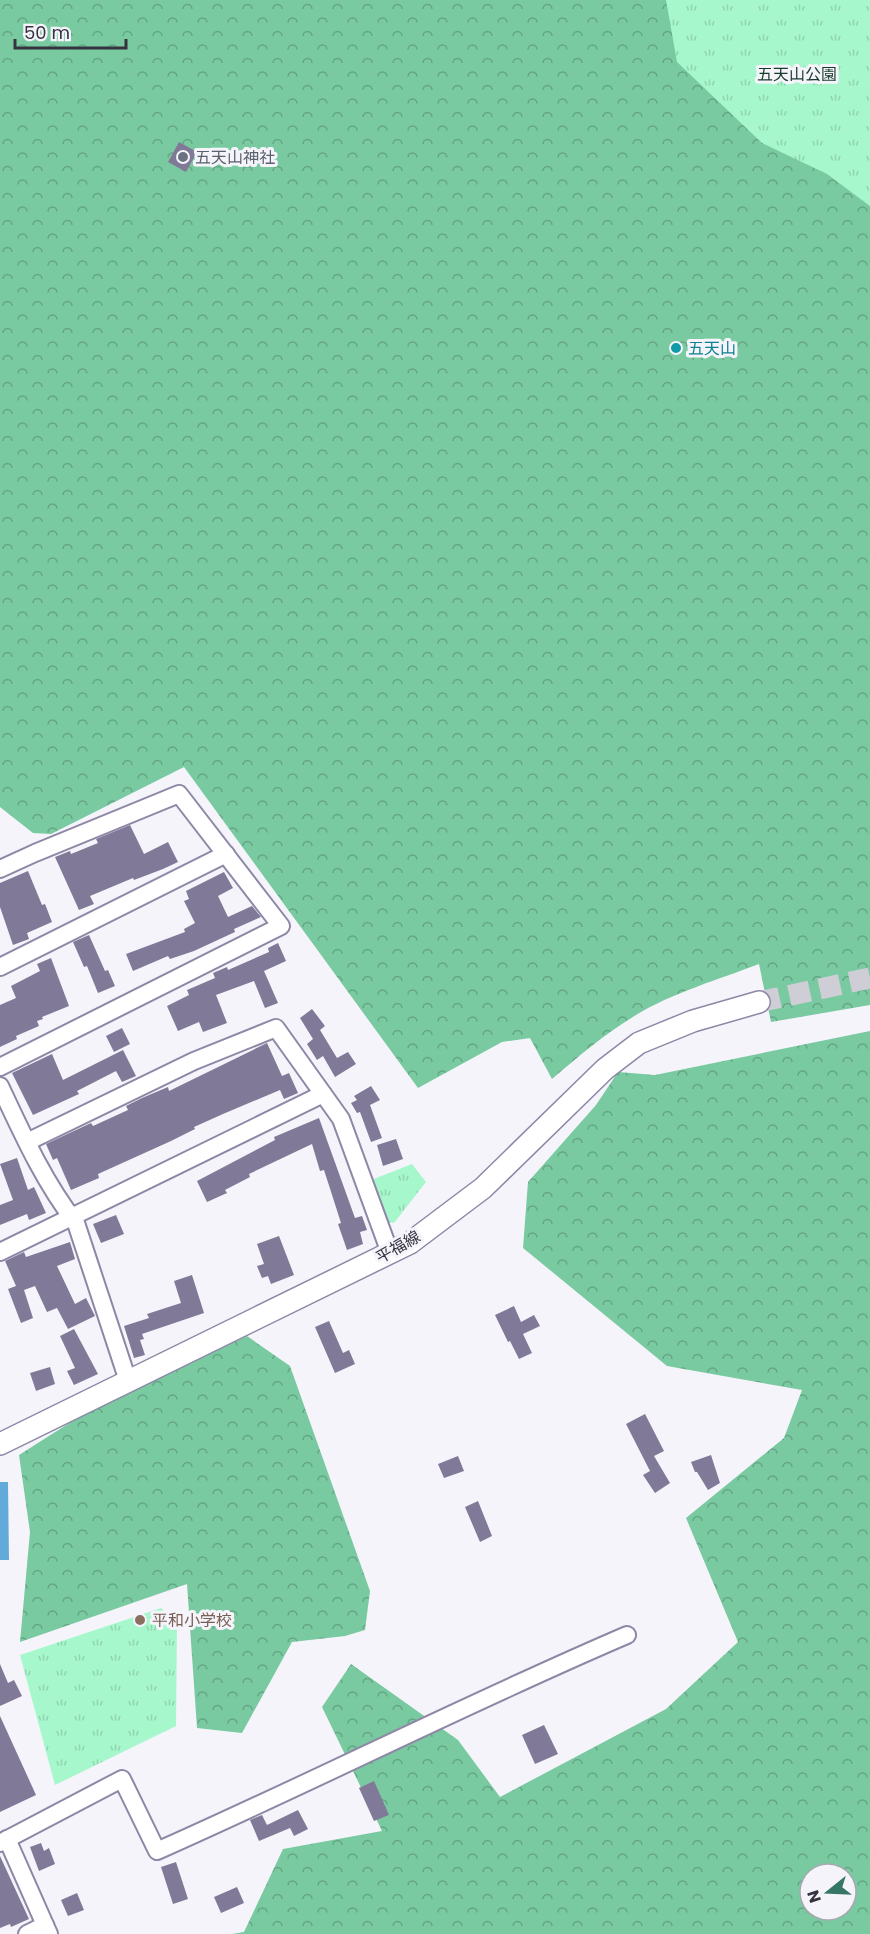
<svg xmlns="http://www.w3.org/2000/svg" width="870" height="1934" font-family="Poppins,'Noto Sans JP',sans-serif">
  <defs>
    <pattern id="forest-crowns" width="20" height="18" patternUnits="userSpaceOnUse" patternTransform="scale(1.5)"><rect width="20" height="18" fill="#79caa0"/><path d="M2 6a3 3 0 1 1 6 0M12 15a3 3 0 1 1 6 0" fill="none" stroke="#64a584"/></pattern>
    <pattern id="park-tufts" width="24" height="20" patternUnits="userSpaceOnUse" patternTransform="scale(1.5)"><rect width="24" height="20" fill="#a7f7cc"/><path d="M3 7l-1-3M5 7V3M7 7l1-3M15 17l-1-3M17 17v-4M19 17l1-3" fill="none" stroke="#90d4b0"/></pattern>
  </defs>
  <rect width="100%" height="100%" fill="#f5f4fb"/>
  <g fill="url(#forest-crowns)" fill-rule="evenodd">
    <path d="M0,0H870V1005L771,1022L759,964C720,979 672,993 636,1015C606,1033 579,1056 552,1079L530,1038L502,1042L418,1088L184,767L51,834L33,833L0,807Z"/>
    <path d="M870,1031V1934H232L244,1932L283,1849L382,1831L322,1707L351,1664L458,1740L500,1797L666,1709L738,1642L686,1518L784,1438L802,1390L667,1366L523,1248L528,1182L596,1105L618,1072L655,1075ZM810,1874H846V1910H810Z"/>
    <path d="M247,1336L290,1366L370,1591L365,1630L345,1636L292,1642L242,1733L197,1728L187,1584L20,1642L30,1532L19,1455L93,1408Z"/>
  </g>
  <g fill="url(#park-tufts)">
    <path d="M666,0H870V206L827,174L762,143L677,62Z"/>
    <path d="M412,1164L426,1182L394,1223L385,1221L371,1180Z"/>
    <path d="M161,1608L177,1624L176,1726L55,1785L20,1655Z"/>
  </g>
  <path fill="#61aada" d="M0,1482H8L9,1560H0Z"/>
  <g fill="#807997">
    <path d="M179,142L197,152L186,172L168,162Z"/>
    <path d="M130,825L144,854L168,842L178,862L163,869L134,880L133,878L90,896L94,904L79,910L55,857L70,851L71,854L98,843L96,839Z"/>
    <path d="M28,871L42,905L45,904L52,922L27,933L29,939L13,945L0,907V883Z"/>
    <path d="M224,872L233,888L218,896L228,917L252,906L261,917L234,929L235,932L194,951L170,959L168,956L133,971L126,954L185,932L184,929L195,923L184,901L189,899L186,891Z"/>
    <path d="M89,935L105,971L108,970L115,986L98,993L87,966L84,967L73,942Z"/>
    <path d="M278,943L286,961L264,971L278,1003L265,1008L254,981L216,995L227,1023L203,1032L199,1022L178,1031L167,1006L189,995L187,990L215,978L213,973L227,967L228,970L269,952L268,948Z"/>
    <path d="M51,958L69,1006L42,1017L43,1019L37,1021L39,1026L16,1036L17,1039L0,1047V1005L16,998L11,986L40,971L37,964Z"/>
    <path d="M312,1009L325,1026L320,1030L337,1058L348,1052L356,1064L335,1077L323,1056L317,1060L307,1044L313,1039L300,1018Z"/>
    <path d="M122,1028L130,1044L114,1052L106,1036Z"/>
    <path d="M267,1043L282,1076L289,1073L298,1093L284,1099L280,1090L223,1114L194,1127L195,1129L171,1141L98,1174L99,1178L71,1190L57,1158L53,1160L46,1144L91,1123L93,1126L128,1110L126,1106L142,1098L168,1087L169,1091Z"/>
    <path d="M123,1050L136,1076L122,1082L116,1071L77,1091L79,1094L33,1115L12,1073L52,1054L63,1080Z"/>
    <path d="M371,1086L380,1100L370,1105L382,1138L371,1142L360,1112L357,1113L351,1103L357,1100L354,1096Z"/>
    <path d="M319,1118L355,1218L362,1216L367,1230L360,1232L363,1244L347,1250L338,1224L341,1223L334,1201L324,1170L320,1171L312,1144L249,1174L250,1177L225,1190L227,1193L207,1202L197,1181L275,1140L274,1137Z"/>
    <path d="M396,1139L403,1159L383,1166L377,1145Z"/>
    <path d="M17,1158L28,1190L34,1187L46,1213L29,1220L27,1214L0,1225V1205L13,1200L0,1164Z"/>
    <path d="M116,1215L124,1234L101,1243L93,1224Z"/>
    <path d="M279,1236L294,1275L271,1284L268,1276L262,1278L257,1266L264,1264L257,1244Z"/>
    <path d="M70,1242L75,1259L57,1266L75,1304L86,1298L95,1316L68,1329L57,1308L47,1312L35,1286L24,1290L33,1318L21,1323L8,1289L16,1286L5,1261L24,1252L26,1257Z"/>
    <path d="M192,1275L204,1313L142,1334L144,1339L140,1340L145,1355L134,1358L124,1326L149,1318L147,1314L181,1303L174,1281Z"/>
    <path d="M514,1306L521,1322L534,1315L540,1326L523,1334L532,1353L519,1359L510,1341L508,1342L495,1315Z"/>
    <path d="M329,1321L343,1353L349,1350L355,1364L335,1373L315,1327Z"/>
    <path d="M74,1329L98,1374L74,1385L67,1371L75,1368L60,1336Z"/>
    <path d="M50,1367L55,1384L36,1391L30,1373Z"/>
    <path d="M645,1414L664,1451L654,1456L670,1483L655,1493L643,1475L650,1471L626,1424Z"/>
    <path d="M711,1455L720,1483L708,1490L697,1472H695L691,1462Z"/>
    <path d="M458,1456L464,1471L444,1478L438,1464Z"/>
    <path d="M478,1501L492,1536L480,1542L465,1507Z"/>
    <path d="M0,1664L8,1683L14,1680L22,1696L0,1706Z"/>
    <path d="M0,1716L36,1795L0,1812Z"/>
    <path d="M544,1725L558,1754L535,1764L522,1735Z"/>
    <path d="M374,1781L389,1815L374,1821L359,1788Z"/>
    <path d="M298,1810L308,1829L294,1836L290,1828L259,1841L250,1820L262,1815L267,1825Z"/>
    <path d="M41,1843L44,1851L49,1848L55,1864L39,1871L30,1847Z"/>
    <path d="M0,1856L29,1919L11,1927L10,1924L0,1928Z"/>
    <path d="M176,1862L188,1899L173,1904L161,1867Z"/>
    <path d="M237,1887L244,1903L221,1913L214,1897Z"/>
    <path d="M77,1893L84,1910L68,1916L61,1900Z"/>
  </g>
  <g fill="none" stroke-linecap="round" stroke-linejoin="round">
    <path stroke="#cfcdd6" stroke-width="21" stroke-dasharray="21 10" stroke-linecap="butt" d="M759,1002L870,978"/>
    <defs>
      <g id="minor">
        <path d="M0,869L35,853L179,794L281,926L0,1067"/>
        <path d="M0,967L226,854"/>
        <path d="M0,1086C22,1133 44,1182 76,1223L128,1381"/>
        <path d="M27,1142L194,1061L276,1028L341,1119L390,1253"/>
        <path d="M0,1252L323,1094"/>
        <path d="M7,1839L49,1934"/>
        <path d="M0,1843L122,1779L157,1851C315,1781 468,1703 627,1635"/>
        <path d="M27,1934L45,1925"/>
      </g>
      <path id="tertiary" d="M0,1444L410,1243L483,1188L605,1069L639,1043L693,1021L759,1002"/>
    </defs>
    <use href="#minor" stroke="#8e87a6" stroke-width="20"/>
    <use href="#tertiary" stroke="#8e87a6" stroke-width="24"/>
    <use href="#minor" stroke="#fff" stroke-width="16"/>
    <use href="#tertiary" stroke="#fff" stroke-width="21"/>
  </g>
  <circle fill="#6b7280" stroke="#f5f4fb" stroke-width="2" cx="183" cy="157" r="6"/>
  <circle fill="#0f9aa8" stroke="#f5f4fb" stroke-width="2" cx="676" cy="348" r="6"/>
  <circle fill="#8d6e63" stroke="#f5f4fb" stroke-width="2" cx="140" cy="1620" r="6"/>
  <g text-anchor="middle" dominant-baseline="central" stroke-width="6" stroke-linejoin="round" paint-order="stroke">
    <g font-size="16" fill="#163a29" stroke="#f5f4fb">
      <text x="797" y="74">五天山公園</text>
    </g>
    <g font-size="16" fill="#5b616d" stroke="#f5f4fb" text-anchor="start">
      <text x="195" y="157">五天山神社</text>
    </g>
    <g font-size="16" fill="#0d838f" stroke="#f5f4fb" text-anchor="start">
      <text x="688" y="348">五天山</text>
    </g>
    <g font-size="16" fill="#363340" stroke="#f5f4fb">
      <text transform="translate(398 1247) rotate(-30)">平福線</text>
    </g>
    <g font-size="16" fill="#785e54" stroke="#f5f4fb" text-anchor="start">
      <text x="152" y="1620">平和小学校</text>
    </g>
  </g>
  <g transform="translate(828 1892) rotate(252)"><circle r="28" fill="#f5f4fb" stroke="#a9a7b0" stroke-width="1.5"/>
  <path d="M0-4.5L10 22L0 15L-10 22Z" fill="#357666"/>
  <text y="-9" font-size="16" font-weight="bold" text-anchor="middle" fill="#363340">N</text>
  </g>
  <path d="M15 39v9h111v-9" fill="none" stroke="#363340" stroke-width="3"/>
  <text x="24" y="39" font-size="18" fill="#363340" stroke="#f5f4fb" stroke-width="4.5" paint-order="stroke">50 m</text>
</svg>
